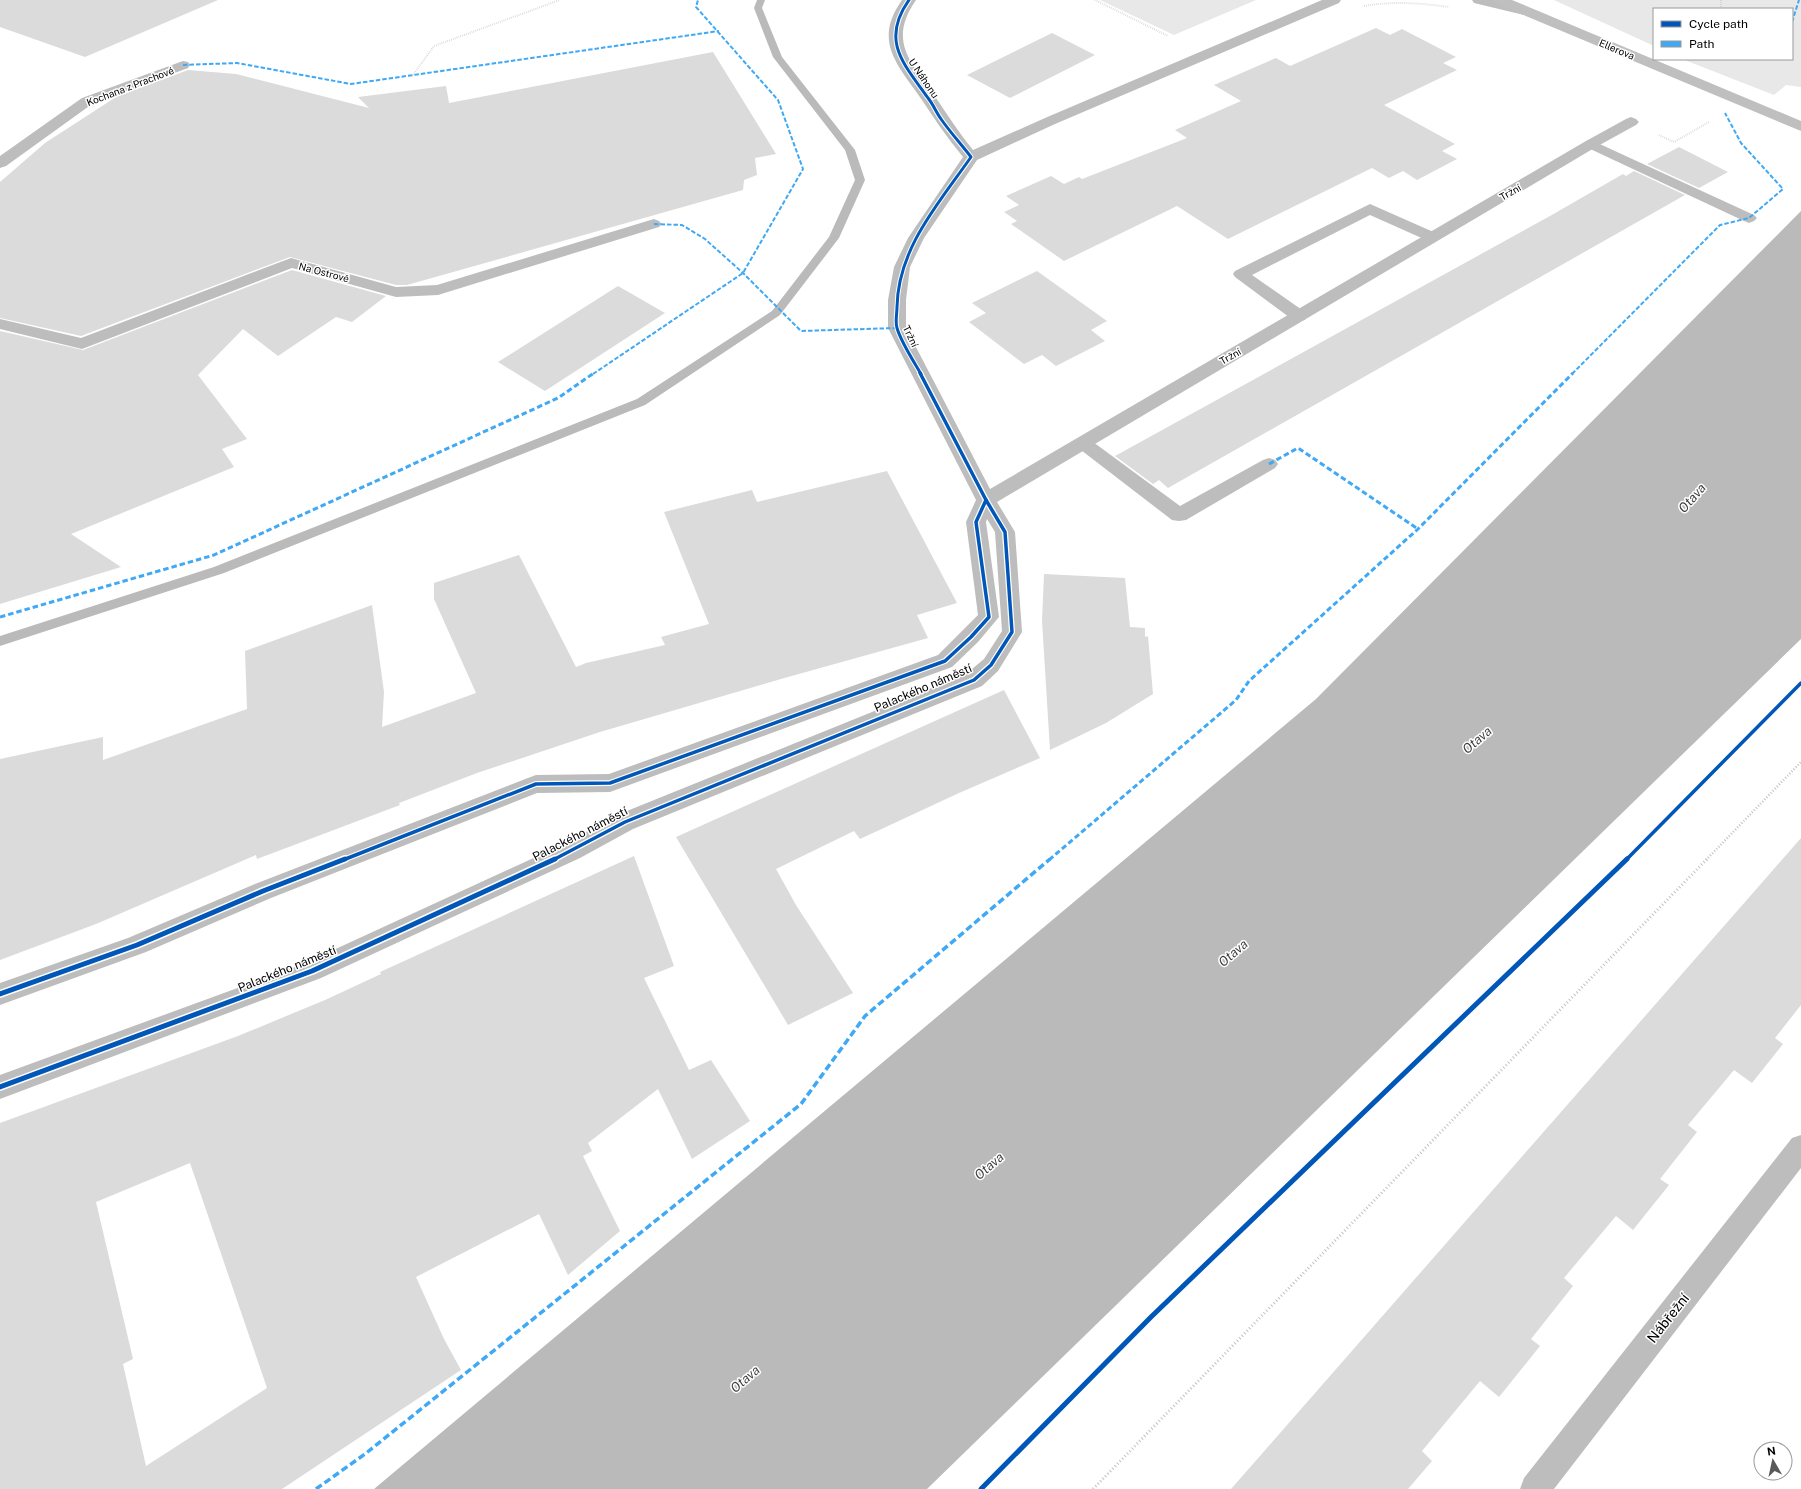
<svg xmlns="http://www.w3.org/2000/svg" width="1801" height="1489" font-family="'Public Sans',sans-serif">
  <rect width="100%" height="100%" fill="#fff"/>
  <g fill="#e8e8e8">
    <path d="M1100,0H1256L1174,35Z"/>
    <path d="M1554,0H1801V87L1786,85L1774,95L1682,59H1792V9H1654V46Z"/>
  </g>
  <path fill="#bababa" d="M1801,211V639L927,1489H374L1316,699Z"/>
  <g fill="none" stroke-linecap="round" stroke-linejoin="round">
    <path fill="#bababa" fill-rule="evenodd" d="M757,0H765L762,8L782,57L855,150L865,180L839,238L780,315L645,405L224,573L0,646V636L214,567L637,399L772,311L829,237L855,180L845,150L773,57L754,8Z"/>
  </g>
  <g fill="#dbdbdb" fill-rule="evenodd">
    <path d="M0,0H218L85,57L0,27Z"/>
    <path d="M1376,28L1390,35L1402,29L1456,57L1443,63L1457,70L1384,105L1455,144L1442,151L1457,159L1417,180L1403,171L1389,178L1372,168L1228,239L1177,206L1064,261L1011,224L1017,221L1004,212L1019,205L1006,196L1051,176L1064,184L1079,177L1082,179L1187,138L1175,130L1241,101L1214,85L1276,58L1290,66Z"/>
    <path d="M1052,33L1095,55L1010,98L967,75Z"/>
    <path d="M713,52L776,154L755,158L757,175L744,180L743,190L407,285H396L290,257L81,336L0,318V182L45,143L116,97L188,70L236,74L369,108L358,97L446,86L449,103Z"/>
    <path d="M1679,147L1728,172L1699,188L1647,164Z"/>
    <path d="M1634,171L1685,195L1168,488L1159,480L1153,484L1115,456L1550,216L1623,174L1626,176Z"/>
    <path d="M292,270L386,296L352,322L336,317L278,356L243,329L198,375L247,439L222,449L234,467L71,534L121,567L0,604V331L83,350Z"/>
    <path d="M1037,271L1107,321L1091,330L1105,341L1056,366L1042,355L1024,364L969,322L986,313L972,303Z"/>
    <path d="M618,286L665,313L545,391L498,362Z"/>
    <path d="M887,471L957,603L917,615L928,638L788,677L600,732L477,773L399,803L400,805L257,859L256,855L96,924L0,960V759L103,737V760L247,709L245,651L372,605L384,692L382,727L476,693L434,599V583L519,555L576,667L586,663L665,645L661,637L709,624L664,512L752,490L757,502Z"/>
    <path d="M1044,574L1125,578L1130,627L1145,628V637L1148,636L1153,694L1106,723L1050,750L1042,621Z"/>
    <path d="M1004,690L1040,758L959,793L860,839L854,831L776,869L796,905L853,993L788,1025L676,837Z"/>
    <path d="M1801,838V1005L1775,1038L1783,1044L1752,1083L1734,1070L1688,1125L1697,1132L1660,1179L1669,1185L1633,1230L1616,1216L1564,1278L1573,1286L1531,1339L1540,1346L1499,1397L1480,1381L1422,1451L1432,1461L1408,1489H1231Z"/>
    <path d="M634,856L674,966L644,978L689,1070L711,1060L750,1121L692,1159L658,1089L588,1143L592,1151L583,1156L620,1231L568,1275L539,1214L416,1277L444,1339L461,1370L282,1489H0V1123L238,1036L325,1000L381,974L380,972ZM190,1163L267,1388L146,1466L123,1364L133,1359L96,1202Z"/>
  </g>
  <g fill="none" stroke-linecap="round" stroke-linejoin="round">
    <g stroke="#c2c2c2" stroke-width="2" stroke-dasharray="0.5 1.5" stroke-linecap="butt">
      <path d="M1095,0L1168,36"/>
      <path d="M1721,0V9"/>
      <path d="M1364,6C1393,1 1420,3 1449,7"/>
      <path d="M413,75L434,46L560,0"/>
      <path d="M1659,135L1674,142L1709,122"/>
    </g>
    <path stroke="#c2c2c2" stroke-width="2.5" stroke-dasharray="1 2" stroke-linecap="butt" d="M1706,860L1801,762"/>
    <path stroke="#c2c2c2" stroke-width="3" stroke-dasharray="1 2.5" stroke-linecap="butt" d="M1093,1489L1707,859"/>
    <g fill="#bdbdbd" fill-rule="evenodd">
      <path d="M1591,140L1754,215L1757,218L1754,221L1749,223L1744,221L1586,147L1584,144L1586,141Z"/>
      <path d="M1370,204L1438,234L1440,237L1438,240L1432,242L1426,240L1370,215L1252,275L1305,312L1307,316L1305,320L1299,321L1293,320L1235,277L1233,274L1235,271Z"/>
      <path d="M654,219L659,221L662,224L659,227L438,295L396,297L292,268L82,349L0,329V319L81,338L291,258L396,287L437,285Z"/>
      <path d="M1083,437L1089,439L1180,506L1263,460L1269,458L1275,460L1278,464L1275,468L1186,520L1179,521L1172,520L1077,447L1074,443L1077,439Z"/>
    </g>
    <g fill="#bdbdbd" fill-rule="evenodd">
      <path d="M902,0H916C888,40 910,62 934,95C947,114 959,133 973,150L1045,118L1322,0H1341L1339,3L1055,124L977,160L924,238L910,267L906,300V328L990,489L1586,141L1626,119L1631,117L1636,119L1639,122L1636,125L1596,147L997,502L1015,532L1022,632L998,671L982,686L633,829L580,858L321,978L0,1099V1075L303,964L564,844L617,815L966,674L984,659L1002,631L995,532L987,519L986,522L999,617L978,642L952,667L610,792L537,793L271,898L146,952L0,1005V983L128,938L255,884L528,778L536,775L609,774L938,655L978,615L966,522L976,500L888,328V300L894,267L908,238L963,157C948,139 935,120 922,100C899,66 872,42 902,0Z"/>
      <path d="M1472,0H1496L1529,8L1531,11L1529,14L1524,15L1474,3Z"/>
      <path d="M183,61L188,62L190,65L188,68L92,104L6,166L0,168V156L82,98Z"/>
      <path d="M1801,1135V1168L1554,1489H1520L1524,1478L1792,1138Z"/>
    </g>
    <path fill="#bfbfbf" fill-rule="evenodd" d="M1493,0H1512L1801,121V131L1495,3Z"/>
    <g stroke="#3fa9f5" stroke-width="2" stroke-dasharray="4.5 2" stroke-linecap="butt">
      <path d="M1792,22L1799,0"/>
      <path d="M183,65L237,63L351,84L719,31"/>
      <path d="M654,224L682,225L705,239L743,273L801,331L897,328"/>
      <path d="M593,374L743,273L803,169L778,100L696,7L698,0"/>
      <path d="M1572,374L1720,225L1749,218L1783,189L1741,143L1725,113"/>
    </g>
    <g stroke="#3fa9f5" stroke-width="3" stroke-dasharray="5.5 3" stroke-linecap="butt">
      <path d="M1269,464L1298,448L1418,529"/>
      <path d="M0,617L214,555L558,398L594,373"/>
      <path d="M1049,860L1236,700L1249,681L1418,529L1573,373"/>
    </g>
    <path stroke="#3fa9f5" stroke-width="3.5" stroke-dasharray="7 3.5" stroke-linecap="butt" d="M316,1489L365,1454L801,1104L865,1016L1050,859"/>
    <defs>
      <path id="cycleway-far2" d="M909,0C880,41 904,64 928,98C933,104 936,112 941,119C950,132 961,144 971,157C939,203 898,248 897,307C897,314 895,322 897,328C901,342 914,362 921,374"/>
      <g id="cycleway-far1">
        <path d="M343,860L536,784L610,783L945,661L971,637L989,617L976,522L986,500"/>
        <path d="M553,860L625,822L974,680L991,665L1012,632L1005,532L986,500L920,373"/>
        <path d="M1626,860L1801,683"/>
      </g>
      <g id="cycleway">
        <path d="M0,994L137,945L263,891L345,859"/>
        <path d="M0,1087L312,971L555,859"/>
        <path d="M981,1489L1151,1317L1627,859"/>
      </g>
    </defs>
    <use href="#cycleway-far2" stroke="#fff" stroke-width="5"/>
    <use href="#cycleway-far1" stroke="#fff" stroke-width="6"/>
    <use href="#cycleway" stroke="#fff" stroke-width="8"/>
    <use href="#cycleway-far2" stroke="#0057b8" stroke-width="3"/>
    <use href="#cycleway-far1" stroke="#0057b8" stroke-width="3.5"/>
    <use href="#cycleway" stroke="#0057b8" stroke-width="5"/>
  </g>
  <g text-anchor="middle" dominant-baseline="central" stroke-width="3" stroke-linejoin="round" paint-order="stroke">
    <g font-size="10" fill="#000" stroke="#fff">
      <text transform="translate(1617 49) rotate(23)">Ellerova</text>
      <text transform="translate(924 78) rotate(56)">U Náhonu</text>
      <text transform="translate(130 86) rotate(-21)">Kochana z Prachové</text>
      <text transform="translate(1510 192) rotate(-30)">Tržní</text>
      <text transform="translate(324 272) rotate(15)">Na Ostrově</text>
      <text transform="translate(911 336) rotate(64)">Tržní</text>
      <text transform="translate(1230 356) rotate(-30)">Tržní</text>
    </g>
    <g font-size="12" fill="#000" stroke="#fff">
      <text transform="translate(923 688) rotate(-23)">Palackého náměstí</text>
      <text transform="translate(580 834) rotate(-27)">Palackého náměstí</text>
      <text transform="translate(287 969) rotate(-22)">Palackého náměstí</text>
    </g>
    <g font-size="13" font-style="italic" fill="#3d3d3d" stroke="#fff">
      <text transform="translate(1692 498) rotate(-49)">Otava</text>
      <text transform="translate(1477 740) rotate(-41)">Otava</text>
      <text transform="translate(1233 953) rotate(-41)">Otava</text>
      <text transform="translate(989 1166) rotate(-41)">Otava</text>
      <text transform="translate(745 1379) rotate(-41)">Otava</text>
    </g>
    <g font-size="14" fill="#000" stroke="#fff">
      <text transform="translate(1668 1318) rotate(-52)">Nábřežní</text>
    </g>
  </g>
  <rect x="1653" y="8" width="140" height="52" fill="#ffffff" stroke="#999999"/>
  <rect x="1661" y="21" width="20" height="6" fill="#0057b8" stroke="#999999"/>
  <text x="1689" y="28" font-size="12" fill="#000000">Cycle path</text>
  <rect x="1661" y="41" width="20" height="6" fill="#3fa9f5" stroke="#999999"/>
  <text x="1689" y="48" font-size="12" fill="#000000">Path</text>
  <g transform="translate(1773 1461) rotate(351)"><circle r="19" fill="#ffffff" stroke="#999999"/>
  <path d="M0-3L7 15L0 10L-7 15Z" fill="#595959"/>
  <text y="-6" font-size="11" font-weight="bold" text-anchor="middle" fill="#000000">N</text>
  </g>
</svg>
